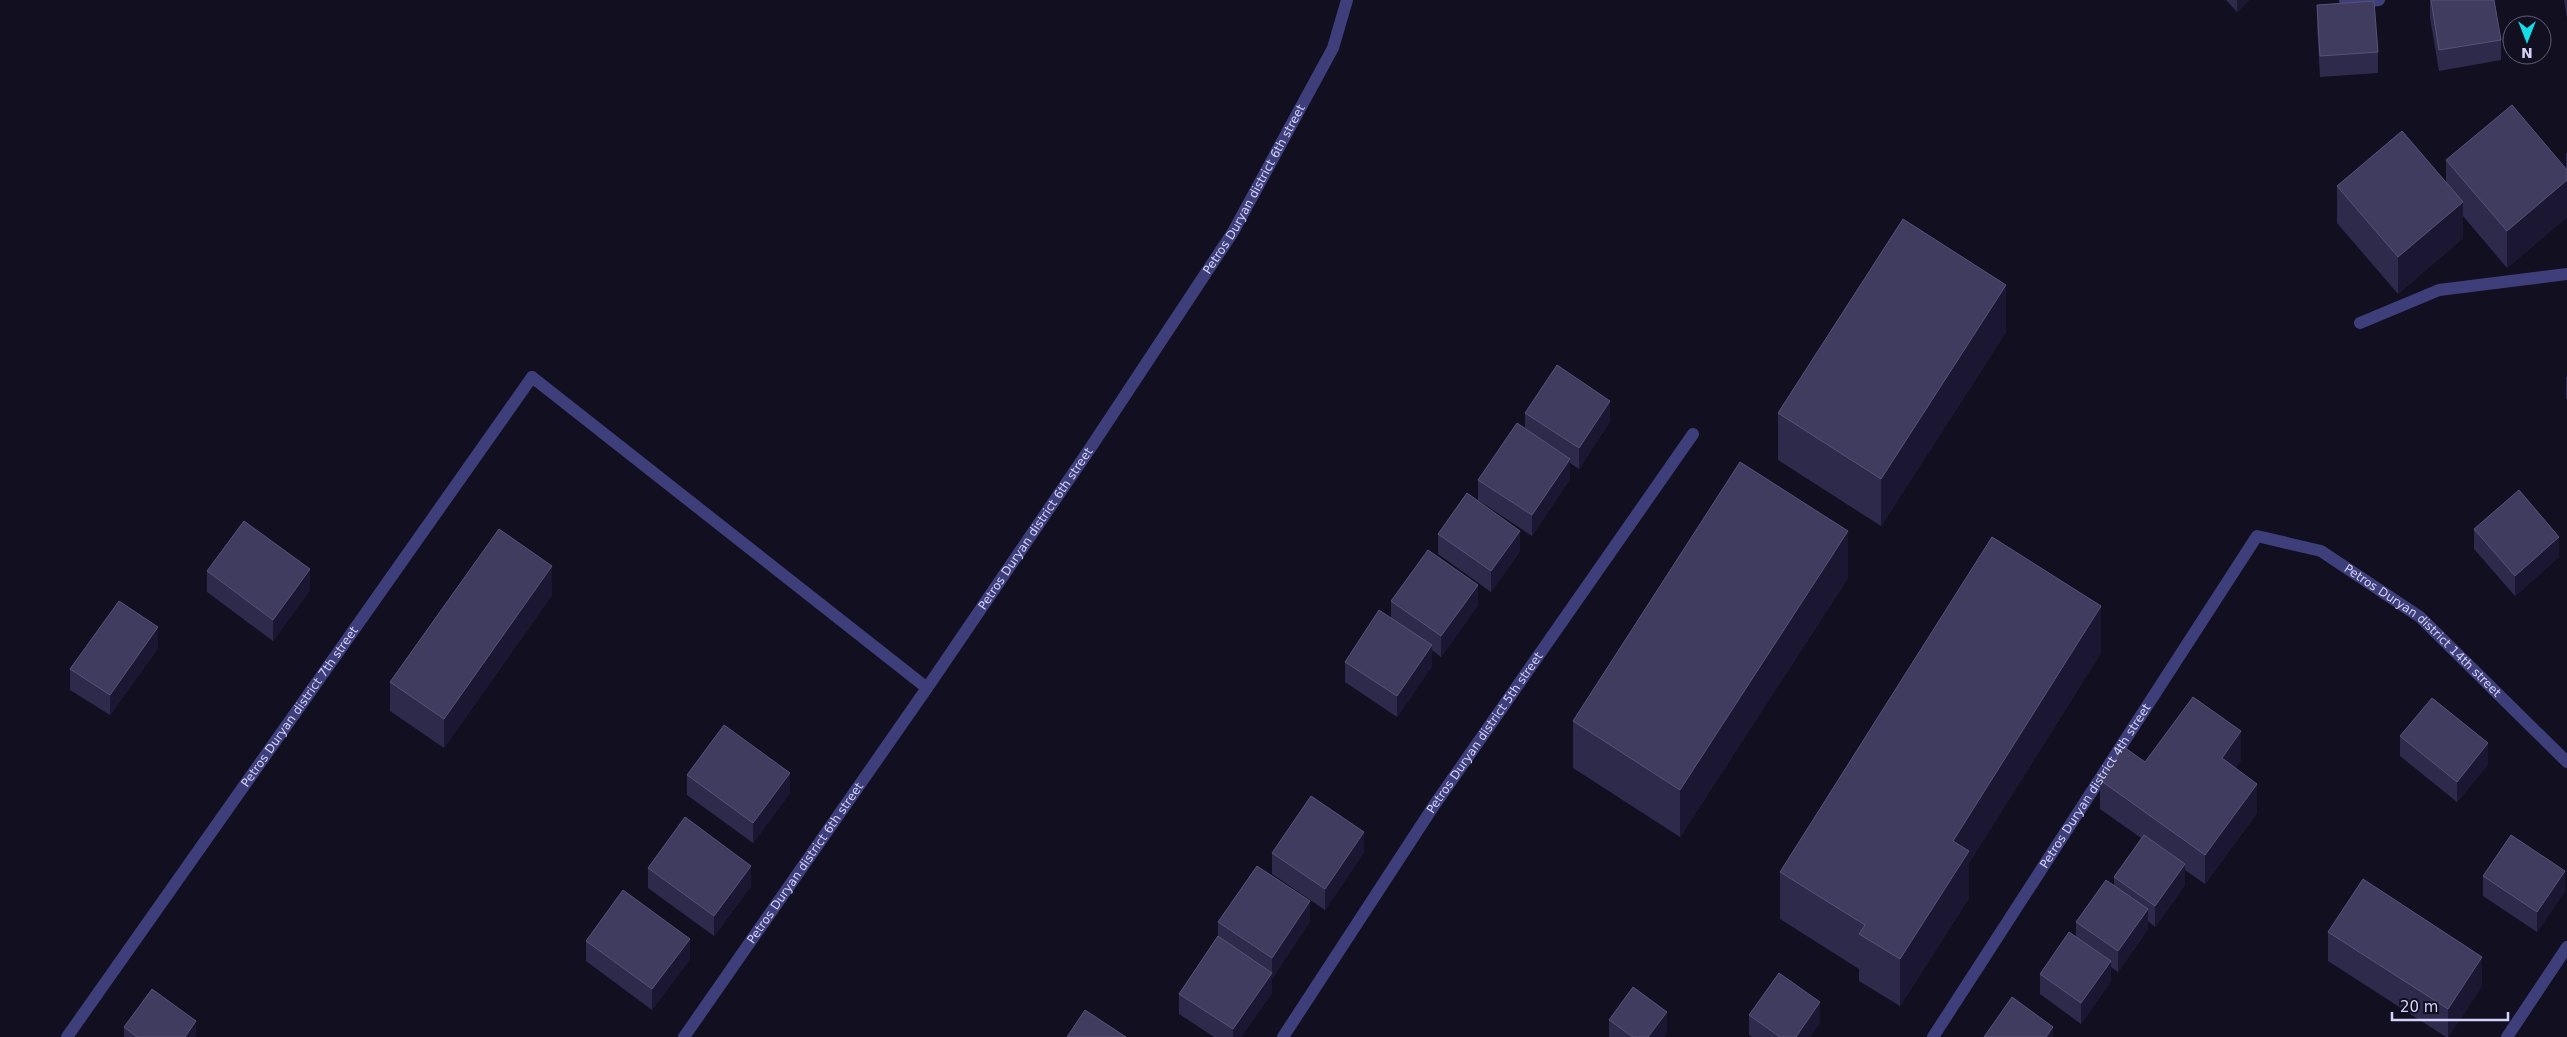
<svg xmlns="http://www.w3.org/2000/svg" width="2567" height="1037" font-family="'DejaVu Sans',sans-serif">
  <rect width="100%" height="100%" fill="#110f20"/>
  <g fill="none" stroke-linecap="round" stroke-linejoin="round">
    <g stroke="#3e3f7a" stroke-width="12">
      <path d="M2345,0L2347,3L2379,0"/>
      <path d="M2360,323L2439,290L2567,274"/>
      <path d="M532,377L927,688"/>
    </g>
    <g stroke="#3e3f7a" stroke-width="12">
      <path id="s1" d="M67,1037L532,377"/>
      <path id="s2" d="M684,1037L927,688L1091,447L1233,232L1333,48L1347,0"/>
      <path id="s3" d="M1283,1037L1435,804L1693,434"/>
      <path id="s4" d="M1933,1037L2257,536L2321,551L2420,617L2567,762"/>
      <path d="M2507,1037L2567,947"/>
    </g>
  </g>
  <g fill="#2e2a4c">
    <path d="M2226,0H2249L2237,12Z"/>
    <path d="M2430,0H2477L2501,40V60L2439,71L2430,18Z"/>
    <path d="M2564,0H2567V18Z"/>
    <path d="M2317,5L2378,52V73L2320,77L2317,25Z"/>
    <path d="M2567,153V217L2507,268L2463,216V238L2398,294L2337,223V186L2446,182V160L2566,170V154Z"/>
    <path d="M2006,332L1881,526L1778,460V413Z"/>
    <path d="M2567,376V399L2566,398V378Z"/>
    <path d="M1525,413L1610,421L1579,469L1570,463V479L1532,536L1478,500V480L1525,428Z"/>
    <path d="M2474,529L2559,557L2515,596L2474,549Z"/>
    <path d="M1438,534L1520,551L1491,592L1438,554Z"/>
    <path d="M207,571L310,590L273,641L207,592Z"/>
    <path d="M1848,578L1680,837L1573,768V721Z"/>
    <path d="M552,595L444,748L390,711V682Z"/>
    <path d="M1391,601L1478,605L1441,657L1432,650V666L1397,717L1345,682V662L1391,618Z"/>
    <path d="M158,648L110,715L70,690V669Z"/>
    <path d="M2101,653L1969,863V898L1900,1006L1859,981V969L1780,919V872Z"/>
    <path d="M2400,736L2488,764L2457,802L2400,756Z"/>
    <path d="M2241,760L2235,768L2257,813L2205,884L2185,870V885L2155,927L2148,921V929L2118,972L2111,967V981L2081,1024L2040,994V974L2076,937V922L2114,885V877L2141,838L2100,809V780L2145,762Z"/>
    <path d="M687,775L790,793L753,843L687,795Z"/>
    <path d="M1364,852L1325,910L1272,874V853Z"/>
    <path d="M648,868L751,886L714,936L648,888Z"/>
    <path d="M2483,876L2565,891L2537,932L2483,896Z"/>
    <path d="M1310,921L1272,979V993L1241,1037H1214L1179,1014V994L1218,936V922Z"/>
    <path d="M2328,932L2482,986L2448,1037H2446L2328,961Z"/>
    <path d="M586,941L690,959L652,1010L586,961Z"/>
    <path d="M1749,1015L1820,1022L1810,1037H1752L1749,1035Z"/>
    <path d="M1609,1020L1667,1032L1664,1037H1609Z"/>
    <path d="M124,1027L196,1037H124Z"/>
  </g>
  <g fill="#1b1733">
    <path d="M2237,0H2249L2237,12Z"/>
    <path d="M2567,180V217L2507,268V231Z"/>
    <path d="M2463,202V238L2398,294V257Z"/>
    <path d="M2006,285V332L1881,526V479Z"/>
    <path d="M1610,401V421L1579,469V448Z"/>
    <path d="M1570,459V479L1532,536V515Z"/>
    <path d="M1520,531V551L1491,592V571Z"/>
    <path d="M1848,531V578L1680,837V790Z"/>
    <path d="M2559,537V557L2515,596V576Z"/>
    <path d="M552,566V595L444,748V719Z"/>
    <path d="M310,569V590L273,641V620Z"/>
    <path d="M1478,585V605L1441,657V636Z"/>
    <path d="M2101,606V653L1969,863V898L1900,1006V959L1953,841Z"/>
    <path d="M158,627V648L110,715V695Z"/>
    <path d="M1432,645V666L1397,717V696Z"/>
    <path d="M2241,731V760L2222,787V758Z"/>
    <path d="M2488,743V764L2457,802V782Z"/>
    <path d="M790,773V793L753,843V823Z"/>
    <path d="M2257,784V813L2205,884V855Z"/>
    <path d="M1364,832V852L1325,910V889Z"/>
    <path d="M2185,864V885L2155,927V906Z"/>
    <path d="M751,866V886L714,936V916Z"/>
    <path d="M2565,871V891L2537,932V912Z"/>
    <path d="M1310,901V921L1272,979V993L1241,1037H1233V1029L1272,973V958Z"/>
    <path d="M2148,909V929L2118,972V951Z"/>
    <path d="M690,939V959L652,1010V989Z"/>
    <path d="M2482,957V986L2448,1037V1009Z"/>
    <path d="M2111,961V981L2081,1024V1003Z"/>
    <path d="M1820,1002V1022L1810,1037H1796Z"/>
    <path d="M1667,1012V1032L1664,1037H1648Z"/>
    <path d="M196,1021V1037H185Z"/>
    <path d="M2053,1027V1037H2046Z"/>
  </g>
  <g fill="#403c5f" stroke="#575377">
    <path d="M2431,0H2494L2501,40L2439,50Z"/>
    <path d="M2374,1L2378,52L2320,56L2317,5Z"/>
    <path d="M2512,105L2567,170V180L2507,231L2446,160Z"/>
    <path d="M2402,131L2463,202L2398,257L2337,186Z"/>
    <path d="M1903,219L2006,285L1881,479L1778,413Z"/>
    <path d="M1557,365L1610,401L1579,448L1525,413Z"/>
    <path d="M1517,423L1570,459L1532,515L1478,480Z"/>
    <path d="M1740,462L1848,531L1680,790L1573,721Z"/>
    <path d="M2519,490L2559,537L2515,576L2474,529Z"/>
    <path d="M1467,493L1520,531L1491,571L1438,534Z"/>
    <path d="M244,521L310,569L273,620L207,571Z"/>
    <path d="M499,529L552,566L444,719L390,682Z"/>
    <path d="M1992,537L2101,606L1953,841L1969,851L1900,959L1859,934L1865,925L1780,872Z"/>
    <path d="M1428,550L1478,585L1441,636L1391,601Z"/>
    <path d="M119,601L158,627L110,695L70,669Z"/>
    <path d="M1379,610L1432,645L1397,696L1345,662Z"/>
    <path d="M2193,697L2241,731L2222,758L2257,784L2205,855L2100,780L2124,747L2145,762Z"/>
    <path d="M2432,698L2488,743L2457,782L2400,736Z"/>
    <path d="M724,725L790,773L753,823L687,775Z"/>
    <path d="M1311,796L1364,832L1325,889L1272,853Z"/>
    <path d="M685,817L751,866L714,916L648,868Z"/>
    <path d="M2144,835L2185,864L2155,906L2114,877Z"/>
    <path d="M2511,835L2565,871L2537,912L2483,876Z"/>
    <path d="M1257,866L1310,901L1272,958L1218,922Z"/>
    <path d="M2363,879L2482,957L2448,1009L2328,932Z"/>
    <path d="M2106,880L2148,909L2118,951L2076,922Z"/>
    <path d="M623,890L690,939L652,989L586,941Z"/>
    <path d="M2069,932L2111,961L2081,1003L2040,974Z"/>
    <path d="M1218,936L1272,973L1233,1029L1179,994Z"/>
    <path d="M1779,973L1820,1002L1796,1037H1780L1749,1015Z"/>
    <path d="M1633,987L1667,1012L1648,1037H1633L1609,1020Z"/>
    <path d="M152,989L196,1021L185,1037H137L124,1027Z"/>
    <path d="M2012,997L2053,1027L2046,1037H1984Z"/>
    <path d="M1085,1010L1126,1037H1067Z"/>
  </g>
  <g text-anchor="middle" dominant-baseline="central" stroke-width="5" stroke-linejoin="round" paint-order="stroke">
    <g font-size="12" fill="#d4d2fb" stroke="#110f20">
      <text stroke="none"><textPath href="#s2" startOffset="1022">Petros Duryan district 6th street</textPath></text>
      <text stroke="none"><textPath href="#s2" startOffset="618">Petros Duryan district 6th street</textPath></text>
      <text stroke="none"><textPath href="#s4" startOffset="792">Petros Duryan district 14th street</textPath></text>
      <text stroke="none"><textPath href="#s1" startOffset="404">Petros Duryan district 7th street</textPath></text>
      <text stroke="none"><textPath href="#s3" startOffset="365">Petros Duryan district 5th street</textPath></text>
      <text stroke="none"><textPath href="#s4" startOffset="299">Petros Duryan district 4th street</textPath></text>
      <text stroke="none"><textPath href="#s2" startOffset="212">Petros Duryan district 6th street</textPath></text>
    </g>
  </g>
  <g transform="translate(2527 40) rotate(180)"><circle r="24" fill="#110f20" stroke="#5f5d78"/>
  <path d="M0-4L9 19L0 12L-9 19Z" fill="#15dbe4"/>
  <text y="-8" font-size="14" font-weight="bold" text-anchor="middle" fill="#d4d2fb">N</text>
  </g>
  <path d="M2392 1012v8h116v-8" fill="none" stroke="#d4d2fb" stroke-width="2.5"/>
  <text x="2400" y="1012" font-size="15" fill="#d4d2fb" stroke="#110f20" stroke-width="4" paint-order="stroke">20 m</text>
</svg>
